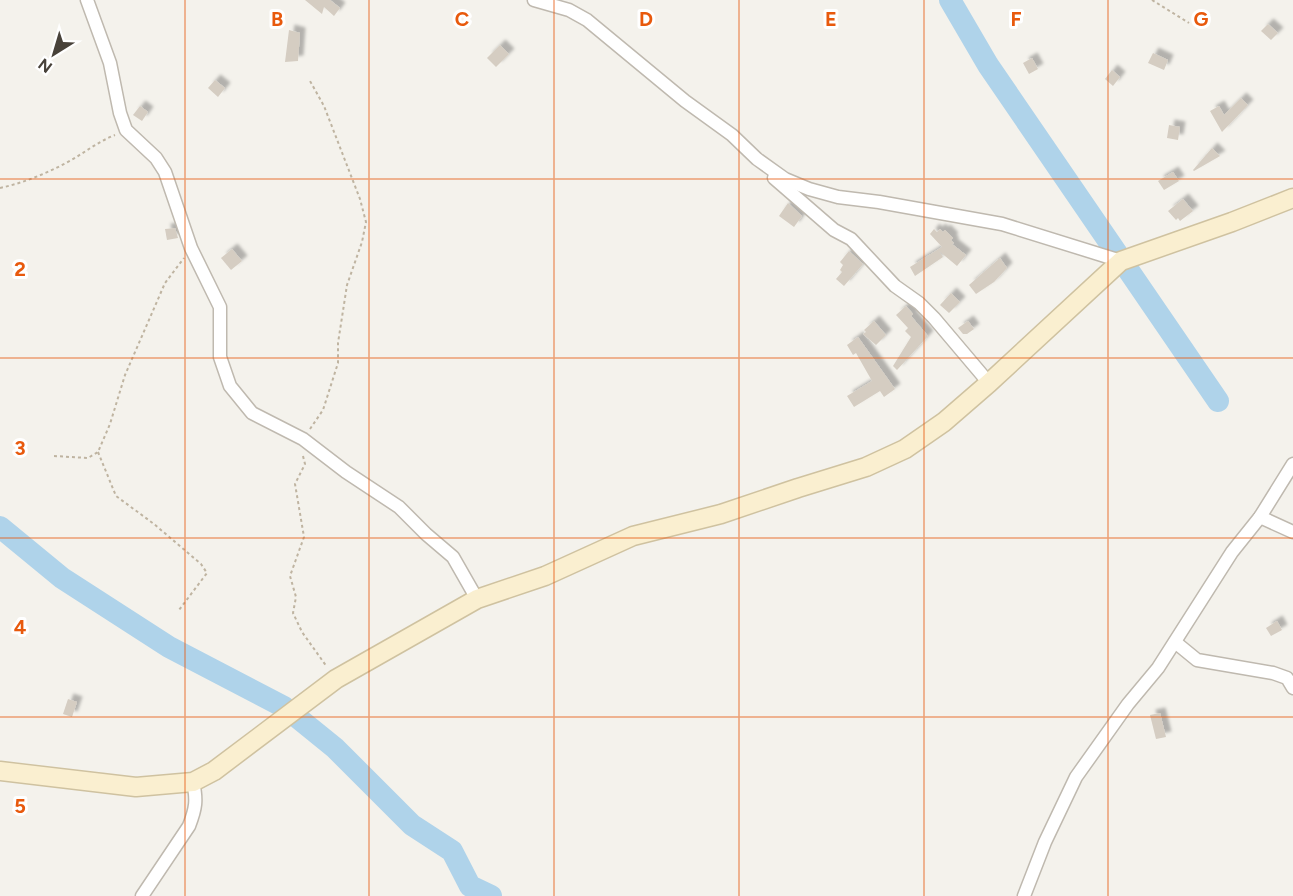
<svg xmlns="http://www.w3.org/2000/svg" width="1293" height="896" font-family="Figtree,sans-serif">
  <defs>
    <filter id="shadow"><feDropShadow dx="5.5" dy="-5.5" stdDeviation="1.5" flood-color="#0004"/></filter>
  </defs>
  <rect width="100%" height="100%" fill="#f4f2ec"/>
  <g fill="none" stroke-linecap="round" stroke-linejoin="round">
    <g stroke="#afd3ea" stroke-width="22">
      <path d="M950,0L988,65L1218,401"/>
      <path d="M0,527L62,578L169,647L284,707"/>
      <path d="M298,718L335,748L412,825L452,851L470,886L491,896"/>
    </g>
  </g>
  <g fill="#d5cdc2" filter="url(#shadow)">
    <path d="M305,0H330L340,8L334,16L324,7L322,14Z"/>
    <path d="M1268,24L1278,33L1271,40L1261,31Z"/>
    <path d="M289,30L300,33L298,61L285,62Z"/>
    <path d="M500,45L509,54L496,67L487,58Z"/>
    <path d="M1153,53L1168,60L1164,70L1148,63Z"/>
    <path d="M1032,58L1038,69L1029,74L1023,63Z"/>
    <path d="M1112,70L1120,77L1113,86L1105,79Z"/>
    <path d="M215,80L225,88L218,97L208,88Z"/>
    <path d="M1241,98L1248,105L1222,132L1210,111L1219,106L1224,115Z"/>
    <path d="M140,106L148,112L142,121L133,115Z"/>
    <path d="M1169,125L1180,127L1178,140L1167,138Z"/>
    <path d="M1212,148L1220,156L1194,171L1193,170Z"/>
    <path d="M1173,172L1179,181L1164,190L1158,181Z"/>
    <path d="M1183,199L1193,211L1180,221L1178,218L1176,220L1168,211Z"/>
    <path d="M788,203L802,216L794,227L779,216Z"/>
    <path d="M175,228L178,238L167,240L165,229Z"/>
    <path d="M934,229L937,232L940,229L943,232L945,230L953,238L951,240L954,243L952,244L966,255L957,266L939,251L943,257L915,276L910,267L942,247L930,234Z"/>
    <path d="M232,249L242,261L231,270L221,258Z"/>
    <path d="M849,251L863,264L844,286L836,279L842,272L840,270L843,265L840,262Z"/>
    <path d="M1000,258L1007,268L994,282L976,294L969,285Z"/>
    <path d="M951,293L960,302L949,313L940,305Z"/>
    <path d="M906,306L913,314L911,316L928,336L897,370L893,366L911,337L905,331L908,328L896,315Z"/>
    <path d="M874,321L886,335L876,345L863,334L866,332L864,330Z"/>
    <path d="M968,321L974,329L967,334H963L958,328Z"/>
    <path d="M858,337L895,389L884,397L880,391L854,407L847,396L872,381L856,353L853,355L847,345Z"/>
    <path d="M1277,621L1282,630L1271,636L1266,628Z"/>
    <path d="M68,699L77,702L72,717L63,714Z"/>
    <path d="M1160,713L1166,737L1156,739L1150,715Z"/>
  </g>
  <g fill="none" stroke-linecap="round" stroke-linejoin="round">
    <defs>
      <g id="street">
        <path d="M87,0L110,63L120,113L126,130L156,158L165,172L191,248L220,307V357L230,386L252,413L303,439L346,472L399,507L426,534L453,557L477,599"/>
        <path d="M534,0L569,10L587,20L685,101L732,135L757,159L785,179L809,189L838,197L879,202L1002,224L1121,261"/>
        <path d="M774,178L834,230L851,239L895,286L919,303L934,318L989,383"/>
        <path d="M1260,517L1293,532"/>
        <path d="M1175,642L1197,660L1273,673L1287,678L1293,688"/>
        <path d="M142,896L189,826C196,808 197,800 193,782"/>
        <path d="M1024,896L1045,842L1076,777L1128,704L1158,668L1232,552L1260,517L1293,464"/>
      </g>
      <path id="secondary" d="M0,771L136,787L193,782L214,771L336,679L477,599L545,576L633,536L721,514L798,488L866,467L905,449L944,422L989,383L1121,261L1232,222L1293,198"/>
    </defs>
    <use href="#street" stroke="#bfb9af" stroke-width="15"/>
    <use href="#secondary" stroke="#cfc2a0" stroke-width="21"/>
    <g stroke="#bfb4a1" stroke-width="2" stroke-dasharray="3 3" stroke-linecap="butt">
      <path d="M1152,0L1189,23"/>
      <path d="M0,188C23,183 45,174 66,163C83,154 97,142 115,135"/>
      <path d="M310,429L323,410L338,363V343L347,285L362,242L366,222L360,199L324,106L310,81"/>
      <path d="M98,452L116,496L154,524L201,564L207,573L179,610"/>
      <path d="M54,456L88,458L98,452L110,424L125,375L165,283L184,258"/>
      <path d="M303,456L305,464L295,484L304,537L290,576L296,597L293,613L302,632L327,667"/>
    </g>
    <use href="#street" stroke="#fff" stroke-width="12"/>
    <use href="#secondary" stroke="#faefd0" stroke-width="18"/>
  </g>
  <path fill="none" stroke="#e8590c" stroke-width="1.5" stroke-opacity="0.55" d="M185,0V896M369,0V896M554,0V896M739,0V896M924,0V896M1108,0V896M0,179H1293M0,358H1293M0,538H1293M0,717H1293"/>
  <g font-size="20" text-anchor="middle" font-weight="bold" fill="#e8590c" stroke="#fff" stroke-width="6" stroke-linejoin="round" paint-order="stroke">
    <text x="277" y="26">B</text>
    <text x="462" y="26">C</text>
    <text x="646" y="26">D</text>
    <text x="831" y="26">E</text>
    <text x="1016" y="26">F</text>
    <text x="1201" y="26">G</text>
    <text x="20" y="276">2</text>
    <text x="20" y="455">3</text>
    <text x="20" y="634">4</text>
    <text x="20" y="813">5</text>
  </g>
  <g transform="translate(54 54) rotate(217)" stroke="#ffffff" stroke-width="4.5" paint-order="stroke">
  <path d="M0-4.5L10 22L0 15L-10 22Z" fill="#48423a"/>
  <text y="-9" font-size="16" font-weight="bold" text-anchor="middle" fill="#48423a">N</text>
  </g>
</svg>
